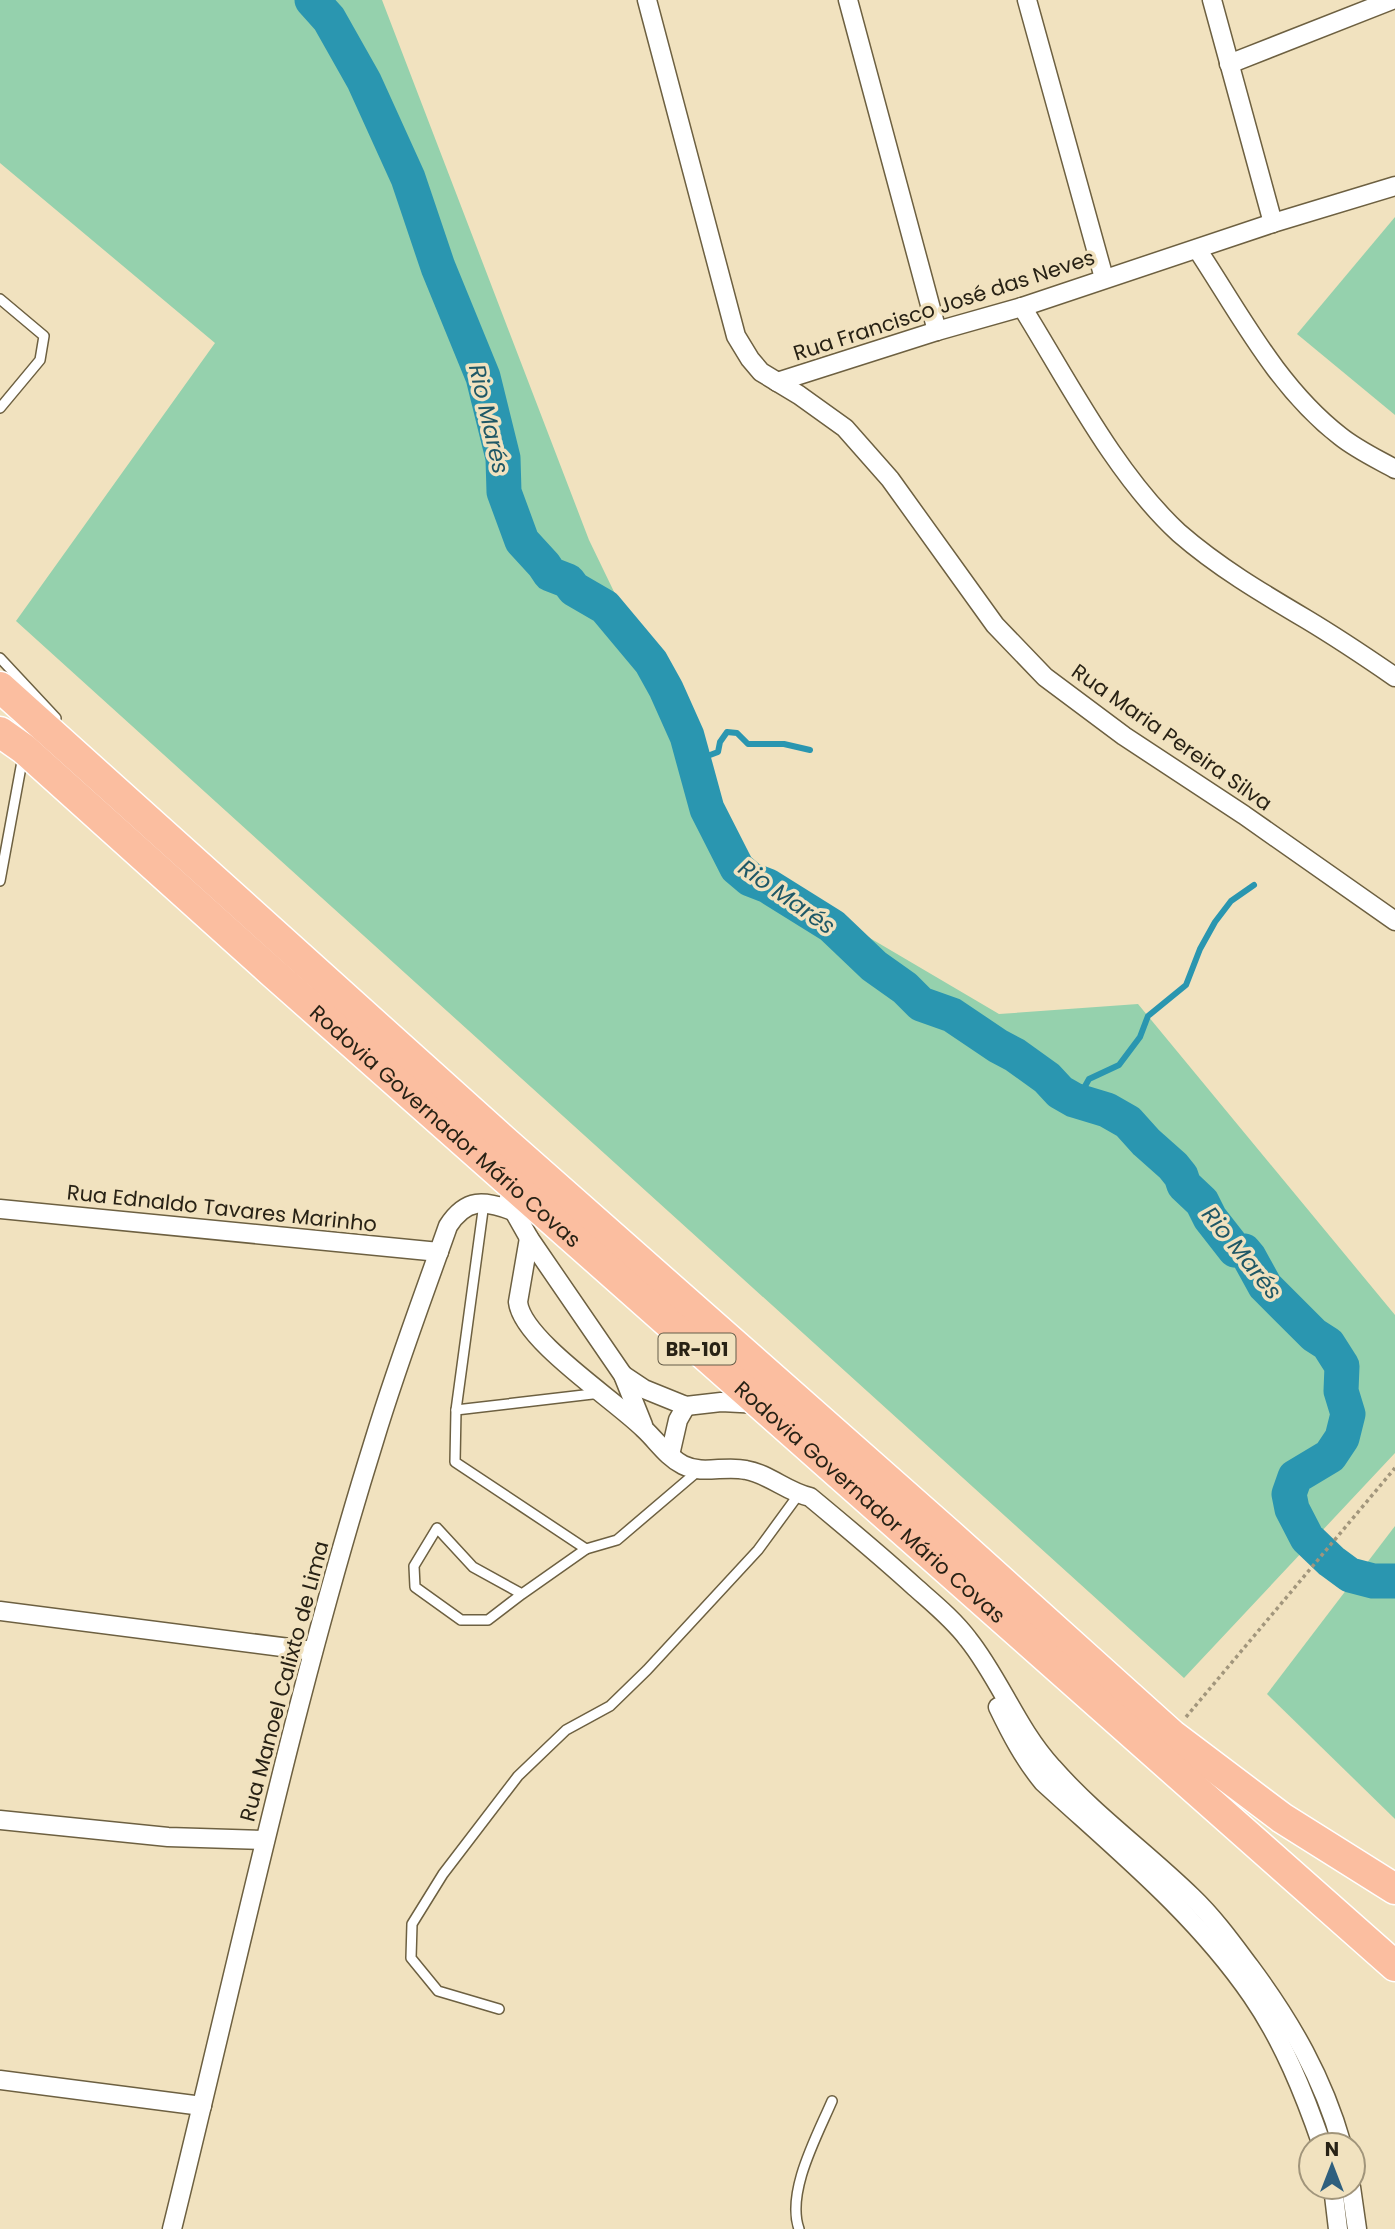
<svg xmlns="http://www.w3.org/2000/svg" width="1395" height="2229" font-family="Poppins,sans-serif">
  <rect width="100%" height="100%" fill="#f1e2bf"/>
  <g fill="#95d1ad">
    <path d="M0,0H382L589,540L746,865L999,1014L1138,1004L1395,1315V1453L1184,1678L16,621L215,343L0,163Z"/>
    <path d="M1395,217V415L1297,334Z"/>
    <path d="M1395,1526V1819L1267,1694Z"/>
  </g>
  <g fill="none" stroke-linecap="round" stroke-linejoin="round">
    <g stroke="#2a96b0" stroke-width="6">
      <path d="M694,761L718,752L720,742L727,732L737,733L748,744H784L810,750"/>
      <path d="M1083,1102L1084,1088L1089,1079L1119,1065L1140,1037L1148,1016L1186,985L1200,949L1215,922L1231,901L1254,885"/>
    </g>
    <path stroke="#2a96b0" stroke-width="35" d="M312,0L329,19L364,81L408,178L438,267L483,377L503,458L504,492L522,541L544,565L550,574L568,581L574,589L605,607L651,662L666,689L687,736L707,809L737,868L750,879L768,886L832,926L874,966L905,988L921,1004L952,1015L998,1046L1015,1055L1047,1078L1060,1092L1074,1100L1107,1110L1128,1122L1146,1142L1173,1166L1181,1176L1184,1185L1202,1202L1210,1218L1235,1250L1244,1251L1249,1257L1265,1286L1314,1335L1328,1344L1342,1366L1341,1391L1348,1414L1342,1438L1330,1456L1295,1477L1289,1494L1292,1509L1307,1538L1331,1561L1350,1575L1373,1581H1395"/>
    <defs>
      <g id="lane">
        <path d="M0,299L44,336L40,360L0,408"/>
        <path d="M0,658L56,718"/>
        <path d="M0,881L23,756"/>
        <path d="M484,1203L456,1410L455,1462L586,1549L617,1540L698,1471"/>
        <path d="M456,1410L601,1393"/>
        <path d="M522,1594L488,1620H461L415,1587L414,1566L437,1528L473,1567L522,1594L586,1549"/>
        <path d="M499,2009L438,1991L411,1958L412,1924L443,1874L518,1776L566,1730L610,1706L647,1670L758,1550L799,1494"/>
        <path d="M799,2229C786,2192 817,2136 832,2101"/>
      </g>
      <g id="street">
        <path d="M647,0L736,336L750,359L761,372L799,395L845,428L890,479L995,625L1045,677L1124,736L1244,815L1395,921"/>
        <path d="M848,0L937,331"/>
        <path d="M1027,0L1104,278"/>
        <path d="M1212,0L1273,223"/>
        <path d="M1229,64L1392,0"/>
        <path d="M1197,249C1240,314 1277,387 1340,436C1356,449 1377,459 1395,469"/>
        <path d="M1022,307C1068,381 1115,474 1179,533C1218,567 1262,593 1306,619C1336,637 1366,657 1395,677"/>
        <path d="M777,382L937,331L1022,307L1273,223L1395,186"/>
        <path d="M508,1201L529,1238L623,1375L643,1425"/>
        <path d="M0,1209L439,1252"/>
        <path d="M529,1238L518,1302C522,1340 615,1400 644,1429C657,1441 667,1457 683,1465C703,1475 725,1465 746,1470C769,1474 787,1492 810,1497C845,1526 881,1556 915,1587C933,1603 953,1619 968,1639C1000,1679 1017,1729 1052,1767C1094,1815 1147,1853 1192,1897C1214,1918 1232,1943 1250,1967C1291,2022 1323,2078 1342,2145"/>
        <path d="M623,1375L644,1389L686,1406L721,1402L760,1404"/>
        <path d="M670,1455L678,1420L686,1406"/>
        <path d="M0,1611L313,1651"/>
        <path d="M998,1707C1011,1734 1024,1759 1043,1782C1116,1849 1195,1913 1252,1996C1283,2041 1304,2093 1322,2145"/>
        <path d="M0,1820L168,1837L265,1840"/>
        <path d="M0,2080L202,2106"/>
        <path d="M1333,2187L1338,2229"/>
        <path d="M1351,2187L1357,2229"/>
        <path d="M172,2229C237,1966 293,1700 374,1441C396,1368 423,1297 448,1226C466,1198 484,1200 513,1211"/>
      </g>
      <g id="highway">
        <path d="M0,687L503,1140L949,1534L1172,1735L1282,1818L1395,1889"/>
        <path id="s1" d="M0,732L24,749L272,972L1395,1966"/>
      </g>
    </defs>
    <use href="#lane" stroke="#6d6041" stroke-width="12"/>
    <use href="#street" stroke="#6d6041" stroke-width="21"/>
    <use href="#highway" stroke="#fff" stroke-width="33"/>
    <path stroke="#a2967c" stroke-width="3.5" stroke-dasharray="3.5 3.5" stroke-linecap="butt" d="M1186,1717L1395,1468"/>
    <use href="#lane" stroke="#fff" stroke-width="9"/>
    <use href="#street" stroke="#fff" stroke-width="18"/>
    <use href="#highway" stroke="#fbbea0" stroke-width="30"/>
  </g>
  <g text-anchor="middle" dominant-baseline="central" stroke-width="7" stroke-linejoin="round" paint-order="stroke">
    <rect fill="#f1e2bf" stroke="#645c48" stroke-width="2" x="658.5" y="1333.5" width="77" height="31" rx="5"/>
    <g font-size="19" font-weight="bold" fill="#282215">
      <text x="697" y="1349">BR-101</text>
    </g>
    <g font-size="21" fill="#282215" stroke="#f1e2bf">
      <text transform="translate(944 305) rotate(-18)">Rua Francisco José das Neves</text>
      <text transform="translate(1172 737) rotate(35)">Rua Maria Pereira Silva</text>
      <text stroke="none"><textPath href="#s1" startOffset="595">Rodovia Governador Mário Covas</textPath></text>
      <text transform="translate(222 1208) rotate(6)">Rua Ednaldo Tavares Marinho</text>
      <text stroke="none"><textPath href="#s1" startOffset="1162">Rodovia Governador Mário Covas</textPath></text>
      <text transform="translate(284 1681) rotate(-75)">Rua Manoel Calixto de Lima</text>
    </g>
    <g font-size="23" font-style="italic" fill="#1f5866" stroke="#f1e2bf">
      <text transform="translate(489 419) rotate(77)">Rio Marés</text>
      <text transform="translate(787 897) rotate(35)">Rio Marés</text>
      <text transform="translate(1242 1253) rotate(51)">Rio Marés</text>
    </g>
  </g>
  <g transform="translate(1332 2166)"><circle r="33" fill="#f1e2bf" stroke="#a1957b" stroke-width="2"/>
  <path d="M0-5L12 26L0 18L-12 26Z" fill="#2f5f7e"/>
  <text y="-10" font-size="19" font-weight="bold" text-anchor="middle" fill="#282215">N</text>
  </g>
</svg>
